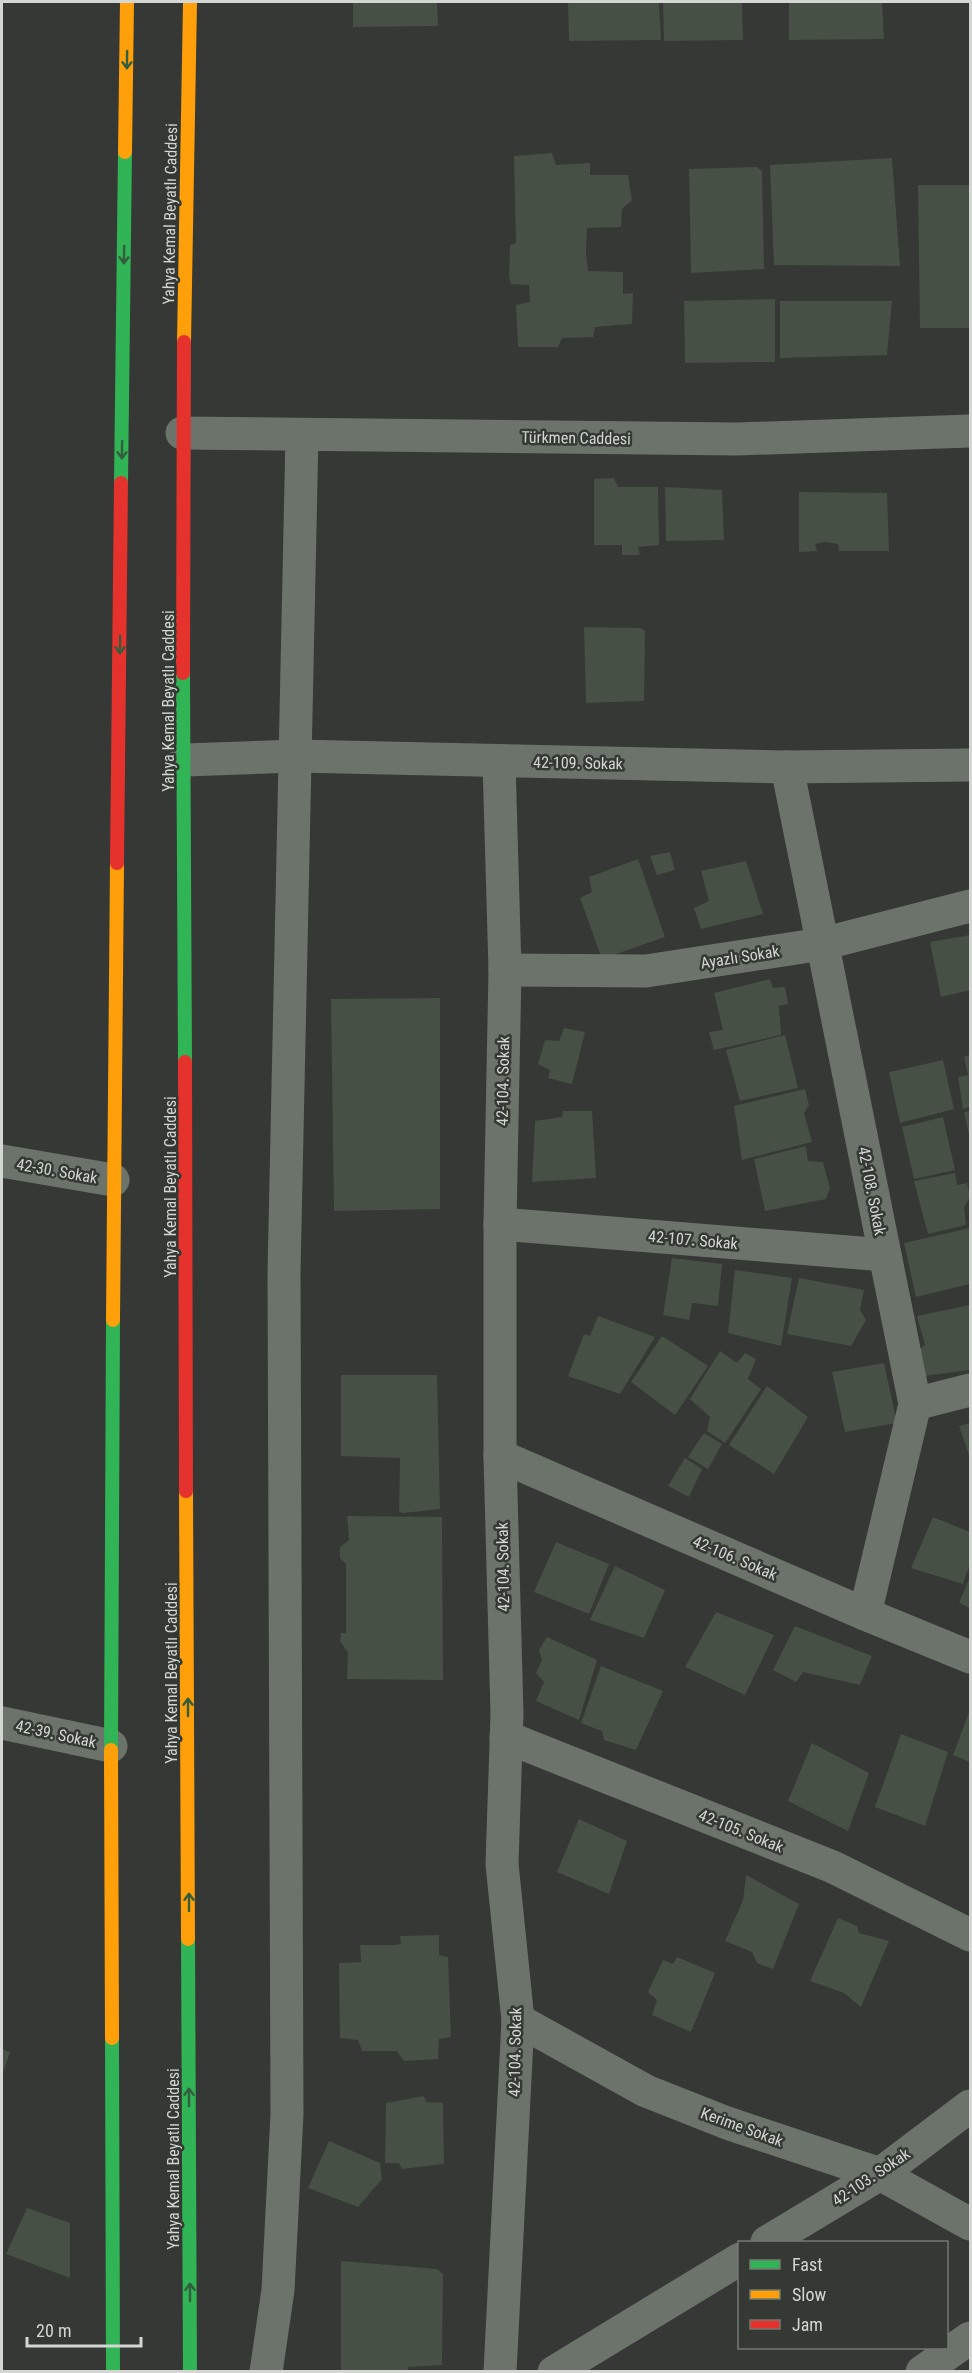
<svg xmlns="http://www.w3.org/2000/svg" width="972" height="2373" font-family="'Roboto Condensed',sans-serif">
  <rect width="100%" height="100%" fill="#353834"/>
  <g fill="#465044">
    <path d="M353,2H437L438,26L353,27Z"/>
    <path d="M568,2H659L661,40L569,41Z"/>
    <path d="M663,2H742L743,40L664,41Z"/>
    <path d="M789,2H882L884,39L789,40Z"/>
    <path d="M552,153L556,165L590,163V175H628L632,200L622,209L621,227L587,228L586,253L588,271L623,272V294L633,293L632,324L595,327L593,337L562,338L558,347H518L516,305L530,302L529,285L511,284L509,277L510,245L516,243L514,156Z"/>
    <path d="M892,158L900,266L774,265L770,165Z"/>
    <path d="M757,167L762,171L764,269L691,273L689,169Z"/>
    <path d="M918,185H970V328H920Z"/>
    <path d="M775,299V362L685,363L684,301Z"/>
    <path d="M780,301H892L887,355L780,358Z"/>
    <path d="M614,478L618,487H658L659,545L638,547L640,555H622V545H594V479Z"/>
    <path d="M665,487L722,490L724,540L666,541Z"/>
    <path d="M799,492L887,493L889,551H839L838,544L825,542L815,544L817,551L799,552Z"/>
    <path d="M584,627L640,628L645,631L644,701L586,703Z"/>
    <path d="M670,852L675,870L657,875L650,856Z"/>
    <path d="M638,859L665,937L602,959L580,898L592,892L589,877Z"/>
    <path d="M746,861L763,914L701,929L694,908L709,901L701,871Z"/>
    <path d="M970,935V990L941,997L930,942Z"/>
    <path d="M770,979L773,988L785,987L788,1004L779,1006L781,1035L714,1050L709,1032L723,1030L714,993Z"/>
    <path d="M440,998V1209L334,1211L331,999Z"/>
    <path d="M564,1028L585,1032L572,1084L548,1078L550,1070L538,1064L545,1040L559,1041Z"/>
    <path d="M785,1035L798,1088L740,1101L726,1050Z"/>
    <path d="M970,1055V1107L963,1109L958,1077L968,1075L964,1057Z"/>
    <path d="M943,1060L954,1109L900,1123L889,1072Z"/>
    <path d="M805,1089L809,1105L804,1113L812,1142L742,1160L734,1106Z"/>
    <path d="M563,1111H592L596,1178L532,1182L535,1121L562,1117Z"/>
    <path d="M970,1111V1139L964,1112Z"/>
    <path d="M943,1117L955,1170L914,1179L902,1127Z"/>
    <path d="M806,1146L808,1161L823,1162L830,1188L826,1199L765,1211L754,1159Z"/>
    <path d="M955,1173L957,1185L967,1183L970,1197L964,1207L966,1225L928,1234L914,1181Z"/>
    <path d="M970,1228V1284L916,1297L904,1243Z"/>
    <path d="M672,1258L722,1264L718,1306L692,1303L689,1320L663,1315Z"/>
    <path d="M735,1270L792,1278L781,1346L728,1333Z"/>
    <path d="M799,1278L864,1290L860,1310L866,1320L851,1346L787,1334Z"/>
    <path d="M970,1305V1370L924,1376L919,1350L925,1345L917,1316Z"/>
    <path d="M598,1316L655,1337L620,1394L568,1376L584,1334L590,1336Z"/>
    <path d="M662,1336L708,1366L675,1415L631,1382Z"/>
    <path d="M720,1351L737,1363L745,1353L756,1359L748,1379L761,1389L725,1443L707,1431L710,1417L690,1399Z"/>
    <path d="M884,1363L897,1423L845,1432L832,1372Z"/>
    <path d="M341,1375H437L440,1509L404,1513L399,1512L400,1458L341,1456Z"/>
    <path d="M767,1386L808,1417L774,1474L729,1445Z"/>
    <path d="M970,1423V1458L959,1426Z"/>
    <path d="M704,1433L722,1444L708,1469L688,1457Z"/>
    <path d="M685,1458L702,1469L689,1497L668,1486Z"/>
    <path d="M347,1516L442,1517L443,1680L347,1679L348,1653L340,1641L341,1633H346V1564L340,1558V1547L349,1540Z"/>
    <path d="M933,1517L970,1532V1564L963,1584L911,1568Z"/>
    <path d="M556,1542L609,1564L589,1614L534,1592Z"/>
    <path d="M615,1566L665,1590L644,1638L590,1620Z"/>
    <path d="M970,1577V1608L959,1603Z"/>
    <path d="M716,1612L774,1635L745,1695L685,1667Z"/>
    <path d="M795,1626L872,1656L860,1685L803,1672L796,1682L773,1670Z"/>
    <path d="M547,1637L597,1660L579,1720L536,1701L544,1682L536,1673L542,1660L539,1650Z"/>
    <path d="M601,1666L663,1691L636,1750L604,1740L602,1731L581,1723Z"/>
    <path d="M970,1710V1762L953,1755Z"/>
    <path d="M901,1734L948,1752L925,1826L875,1807Z"/>
    <path d="M812,1743L869,1773L848,1831L788,1801Z"/>
    <path d="M579,1819L627,1841L609,1894L557,1872Z"/>
    <path d="M746,1875L799,1904L773,1969L757,1963L752,1952L725,1941L743,1900Z"/>
    <path d="M838,1918L857,1926L859,1933L889,1941L861,2007L844,1993L810,1981Z"/>
    <path d="M439,1935V1955L448,1957L451,2037L439,2039L438,2059L404,2061L397,2051H362L358,2040L340,2038L339,1963L361,1962L360,1945H394L401,1944L400,1936Z"/>
    <path d="M677,1957L715,1973L691,2032L652,2015L657,2000L648,1992L663,1960L673,1964Z"/>
    <path d="M2,2049L10,2052L2,2075Z"/>
    <path d="M424,2096L426,2102L443,2103L444,2164L402,2169L399,2163H385L386,2103Z"/>
    <path d="M329,2141L380,2163L382,2179L358,2207L308,2188Z"/>
    <path d="M27,2208L70,2223V2278L6,2254Z"/>
    <path d="M341,2261L437,2269L443,2274L442,2365L408,2367V2372H341Z"/>
  </g>
  <g fill="none" stroke-linecap="round" stroke-linejoin="round">
    <g stroke="#6c736b" stroke-width="33">
      <path d="M182,433L737,439L970,431"/>
      <path d="M185,760L296,756L787,767L970,765"/>
      <path d="M499,762L505,970L500,1224V1456L507,1714L502,1864L518,2020L500,2372"/>
      <path d="M787,767L915,1404L865,1614"/>
      <path d="M505,970L646,971L822,944L970,906"/>
      <path d="M2,1161L113,1180"/>
      <path d="M500,1224L885,1255"/>
      <path d="M915,1404L970,1390"/>
      <path d="M500,1456L865,1614L970,1657"/>
      <path d="M2,1723L111,1746"/>
      <path d="M506,1737L833,1867L970,1935"/>
      <path d="M518,2020L646,2091L727,2123L880,2174L970,2224"/>
      <path d="M767,2242L880,2174L970,2106"/>
      <path d="M266,2372L278,2290L287,2114L284,1273L302,435"/>
      <path d="M554,2372L740,2259"/>
      <path d="M922,2372L970,2338"/>
    </g>
    <g stroke="#30b455" stroke-width="14">
      <path d="M121,483L125,152"/>
      <path d="M183,673L185,1062"/>
      <path d="M111,1750L113,1320"/>
      <path d="M188,1939L190,2372"/>
      <path d="M112,2038L113,2372"/>
    </g>
    <g stroke="#ff9f0a" stroke-width="14">
      <path d="M125,152L127,2"/>
      <path d="M184,342L190,2"/>
      <path d="M113,1320L117,863"/>
      <path d="M186,1491L188,1939"/>
      <path d="M111,1750L112,2038"/>
    </g>
    <g stroke="#e5322d" stroke-width="14">
      <path d="M183,673L184,342"/>
      <path d="M117,863L121,483"/>
      <path d="M185,1062L186,1491"/>
    </g>
  </g>
  <defs><path id="oneway-shaft" d="M-6 0H5M1.5-3L5.5 0L1.5 3" fill="none" stroke-width="1.6" stroke-linecap="round" stroke-linejoin="round" transform="scale(1.5)"/></defs>
  <g stroke="#335e3d">
    <use href="#oneway-shaft" transform="translate(127 60) rotate(91)"/>
    <use href="#oneway-shaft" transform="translate(124 255) rotate(91)"/>
    <use href="#oneway-shaft" transform="translate(122 450) rotate(91)"/>
    <use href="#oneway-shaft" transform="translate(120 645) rotate(91)"/>
    <use href="#oneway-shaft" transform="translate(188 1707) rotate(-90)"/>
    <use href="#oneway-shaft" transform="translate(189 1902) rotate(-90)"/>
    <use href="#oneway-shaft" transform="translate(189 2097) rotate(-90)"/>
    <use href="#oneway-shaft" transform="translate(190 2292) rotate(-90)"/>
  </g>
  <g text-anchor="middle" dominant-baseline="central" stroke-width="5" stroke-linejoin="round" paint-order="stroke">
    <g font-size="16" fill="#d3d6d3" stroke="#343933">
      <text transform="translate(170 214) rotate(-89)">Yahya Kemal Beyatlı Caddesi</text>
      <text transform="translate(576 438) rotate(1)">Türkmen Caddesi</text>
      <text transform="translate(168 701) rotate(-90)">Yahya Kemal Beyatlı Caddesi</text>
      <text transform="translate(578 763) rotate(1)">42-109. Sokak</text>
      <text transform="translate(740 957) rotate(-9)">Ayazlı Sokak</text>
      <text transform="translate(503 1081) rotate(-89)">42-104. Sokak</text>
      <text transform="translate(57 1171) rotate(10)">42-30. Sokak</text>
      <text transform="translate(170 1187) rotate(-90)">Yahya Kemal Beyatlı Caddesi</text>
      <text transform="translate(872 1191) rotate(79)">42-108. Sokak</text>
      <text transform="translate(693 1240) rotate(5)">42-107. Sokak</text>
      <text transform="translate(735 1558) rotate(23)">42-106. Sokak</text>
      <text transform="translate(503 1567) rotate(-91)">42-104. Sokak</text>
      <text transform="translate(171 1673) rotate(-90)">Yahya Kemal Beyatlı Caddesi</text>
      <text transform="translate(56 1734) rotate(12)">42-39. Sokak</text>
      <text transform="translate(741 1831) rotate(22)">42-105. Sokak</text>
      <text transform="translate(515 2052) rotate(-89)">42-104. Sokak</text>
      <text transform="translate(742 2127) rotate(20)">Kerime Sokak</text>
      <text transform="translate(173 2159) rotate(-90)">Yahya Kemal Beyatlı Caddesi</text>
      <text transform="translate(871 2177) rotate(-34)">42-103. Sokak</text>
    </g>
  </g>
  <rect width="972" height="2373" fill="none" stroke="#d3d6d3" stroke-width="6"/>
  <rect x="738" y="2241" width="210" height="108" fill="#343933" stroke="#747873" stroke-width="1.5"/>
  <rect x="750" y="2260" width="30" height="9" fill="#30b455" stroke="#747873" stroke-width="1.5"/>
  <text x="792" y="2271" font-size="18" fill="#d3d6d3">Fast</text>
  <rect x="750" y="2290" width="30" height="9" fill="#ff9f0a" stroke="#747873" stroke-width="1.5"/>
  <text x="792" y="2301" font-size="18" fill="#d3d6d3">Slow</text>
  <rect x="750" y="2320" width="30" height="9" fill="#e5322d" stroke="#747873" stroke-width="1.5"/>
  <text x="792" y="2331" font-size="18" fill="#d3d6d3">Jam</text>
  <path d="M27 2337v9h114v-9" fill="none" stroke="#d3d6d3" stroke-width="3"/>
  <text x="36" y="2337" font-size="18" fill="#d3d6d3" stroke="#343933" stroke-width="4.5" paint-order="stroke">20 m</text>
</svg>
